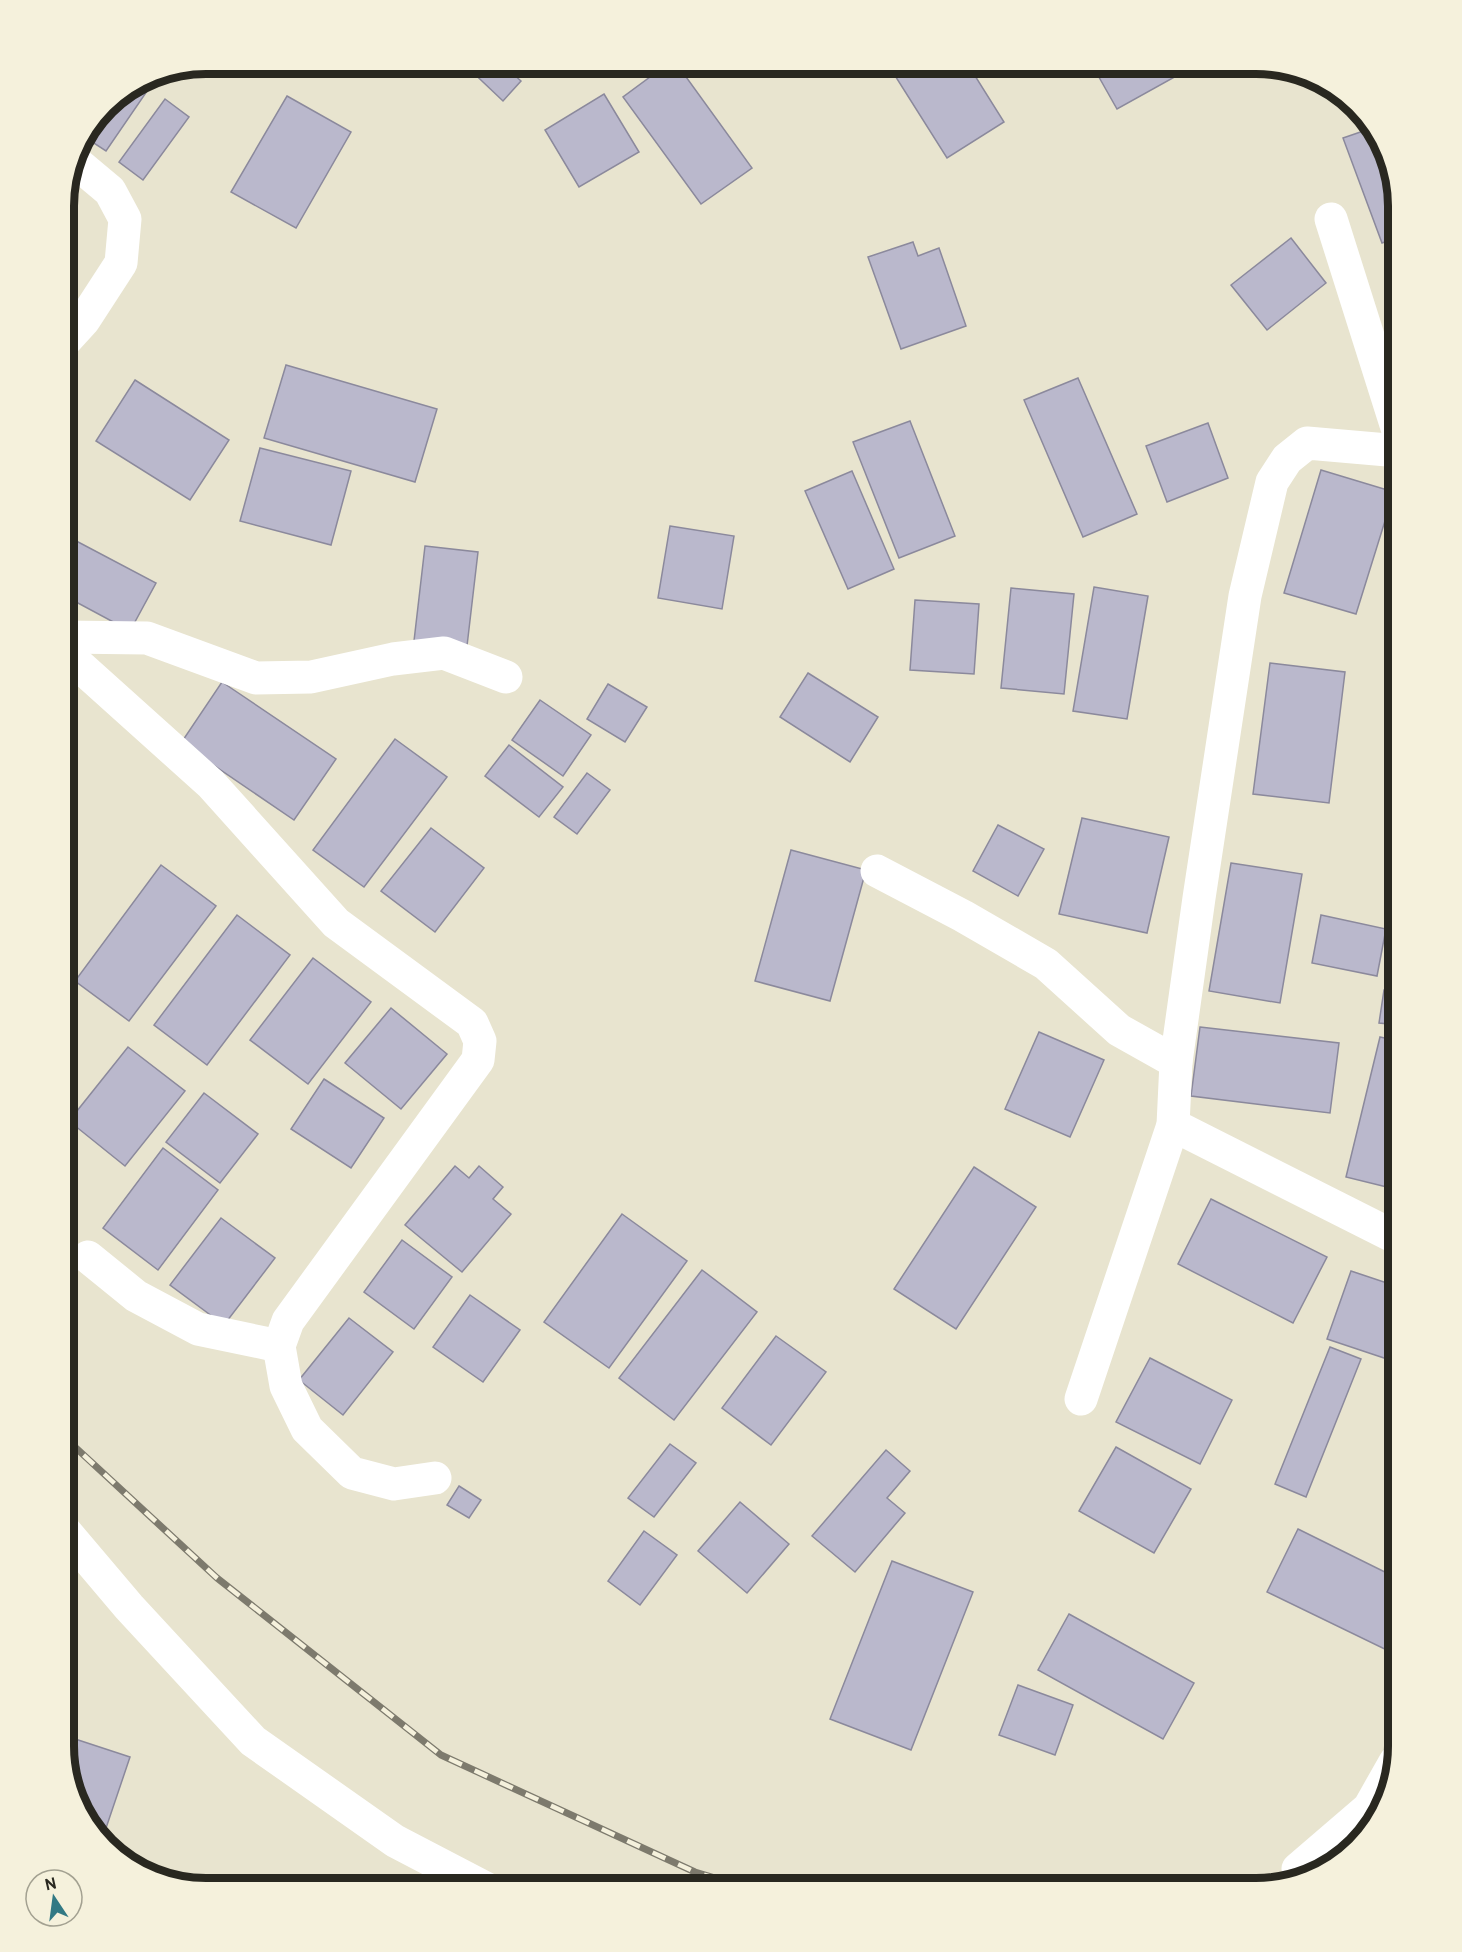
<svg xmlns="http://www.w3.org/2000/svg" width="1462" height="1952" font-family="Overpass,sans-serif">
  <rect width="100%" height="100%" fill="#e8e4cf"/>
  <g fill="#bab8cc" stroke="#8b899c" stroke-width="1.5">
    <path d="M463,63H501L521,81L503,101Z"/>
    <path d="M669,63H676L752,168L701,204L623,97Z"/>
    <path d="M887,63H967L1004,122L947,158Z"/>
    <path d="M1091,63H1173L1180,74L1117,109Z"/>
    <path d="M147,76L154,81L106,151L83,136L111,98Z"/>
    <path d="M604,94L639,152L579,187L545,130Z"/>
    <path d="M287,96L351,132L296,228L231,192Z"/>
    <path d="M165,99L189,117L143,180L119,162Z"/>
    <path d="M1375,127L1399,205V237L1382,243L1343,138Z"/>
    <path d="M1291,238L1326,283L1267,330L1231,285Z"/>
    <path d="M913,242L918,256L939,248L966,326L901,349L868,257Z"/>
    <path d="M286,365L437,409L415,482L264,438Z"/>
    <path d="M1078,378L1137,514L1083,537L1024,400Z"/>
    <path d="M135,380L229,440L190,500L96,441Z"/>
    <path d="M910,421L955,536L899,558L853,442Z"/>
    <path d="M1208,423L1228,478L1167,502L1146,446Z"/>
    <path d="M260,448L351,471L331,545L240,521Z"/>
    <path d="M1321,470L1394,492L1356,614L1284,593Z"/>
    <path d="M852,471L894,569L848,589L805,491Z"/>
    <path d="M1393,519L1399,520V598L1387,597Z"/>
    <path d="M670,526L734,536L722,609L658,598Z"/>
    <path d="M63,534L156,583L130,631L63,595Z"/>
    <path d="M425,546L478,552L467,646L414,641Z"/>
    <path d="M1094,587L1148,596L1127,719L1073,711Z"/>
    <path d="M1011,588L1074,594L1064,694L1001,688Z"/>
    <path d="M915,600L979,604L974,674L910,670Z"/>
    <path d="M1270,663L1345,672L1329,803L1253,794Z"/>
    <path d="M808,673L878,717L850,762L780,717Z"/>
    <path d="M222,682L336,759L294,820L181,743Z"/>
    <path d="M608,684L647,707L625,742L587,719Z"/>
    <path d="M540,700L591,735L563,776L512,740Z"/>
    <path d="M395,739L447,777L364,887L313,850Z"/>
    <path d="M509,745L563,787L539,817L485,776Z"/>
    <path d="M587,773L610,790L577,834L554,817Z"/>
    <path d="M1082,818L1169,837L1147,933L1059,914Z"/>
    <path d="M998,825L1044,849L1018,896L973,871Z"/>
    <path d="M431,828L484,868L435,932L381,891Z"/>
    <path d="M791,850L866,870L830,1001L755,981Z"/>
    <path d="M1231,863L1302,874L1280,1003L1209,991Z"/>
    <path d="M161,865L216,906L129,1021L75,981Z"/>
    <path d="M237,915L290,955L207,1065L154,1025Z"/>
    <path d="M1321,915L1386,929L1377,976L1312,963Z"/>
    <path d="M313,958L371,1002L308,1084L250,1040Z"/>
    <path d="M1384,990L1399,992V1025L1379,1023Z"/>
    <path d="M391,1008L447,1054L401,1109L345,1063Z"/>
    <path d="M1200,1027L1339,1043L1330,1113L1191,1096Z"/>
    <path d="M1039,1032L1104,1060L1070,1137L1005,1109Z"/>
    <path d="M1380,1037L1399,1041V1190L1346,1177Z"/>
    <path d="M128,1047L185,1091L125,1166L69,1121Z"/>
    <path d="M324,1079L384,1118L351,1168L291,1129Z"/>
    <path d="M204,1093L258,1134L220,1183L166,1142Z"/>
    <path d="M163,1148L218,1190L158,1270L103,1228Z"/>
    <path d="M455,1166L469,1178L479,1166L503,1187L493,1199L511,1214L462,1272L405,1225Z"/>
    <path d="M974,1167L1036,1207L956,1329L894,1289Z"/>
    <path d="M1211,1199L1327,1257L1293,1323L1178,1264Z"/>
    <path d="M622,1214L687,1261L609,1368L544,1322Z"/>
    <path d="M221,1218L275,1258L224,1325L170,1285Z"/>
    <path d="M402,1240L452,1277L414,1329L364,1292Z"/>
    <path d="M702,1270L757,1312L674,1420L619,1378Z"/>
    <path d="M1351,1271L1399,1287V1343L1393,1361L1327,1339Z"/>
    <path d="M470,1295L520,1330L483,1382L433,1347Z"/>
    <path d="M349,1318L393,1352L343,1415L299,1380Z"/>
    <path d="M776,1336L826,1372L771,1445L722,1408Z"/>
    <path d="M1330,1347L1361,1359L1306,1497L1275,1484Z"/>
    <path d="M1150,1358L1232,1400L1200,1464L1116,1422Z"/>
    <path d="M670,1444L696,1463L654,1517L628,1498Z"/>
    <path d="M1116,1447L1191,1489L1154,1553L1079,1511Z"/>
    <path d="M886,1450L910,1471L887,1498L905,1513L855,1572L812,1536Z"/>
    <path d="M459,1486L481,1500L469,1518L447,1505Z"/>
    <path d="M740,1502L789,1544L747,1593L698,1551Z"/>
    <path d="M1298,1529L1399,1579V1651L1397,1655L1267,1592Z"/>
    <path d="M644,1531L677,1555L640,1605L608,1581Z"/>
    <path d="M892,1561L973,1592L911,1750L830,1719Z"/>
    <path d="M1069,1614L1194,1683L1163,1739L1038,1670Z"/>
    <path d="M1018,1685L1073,1705L1055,1755L999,1735Z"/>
    <path d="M63,1735L130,1757L102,1840L87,1826L63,1747Z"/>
  </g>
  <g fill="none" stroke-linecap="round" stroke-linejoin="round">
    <g stroke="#fff" stroke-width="33">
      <path d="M1331,219L1399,434"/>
      <path d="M63,343L84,320L121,263L125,219L110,191L73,160"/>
      <path d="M63,637L147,638L256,678L311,677L393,659L444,653L506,677"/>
      <path d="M63,651L211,784L336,923L472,1023L480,1041L478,1060L288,1321L279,1346L286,1386L307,1429L352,1473L394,1484L435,1478"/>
      <path d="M877,871L963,916L1046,964L1119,1030L1176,1062"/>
      <path d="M1173,1125L1399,1239"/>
      <path d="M88,1257L136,1296L198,1329L279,1346"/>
      <path d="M1081,1399L1173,1125L1176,1062L1199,898L1245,596L1272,482L1287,459L1307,443L1399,451"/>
      <path d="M63,1529L129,1607L253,1741L395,1841L487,1889"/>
      <path d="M1298,1869L1369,1808L1395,1762"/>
    </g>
    <defs>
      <path id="rail" d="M63,1436L217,1578L441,1755L695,1872L752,1889"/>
    </defs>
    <use href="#rail" stroke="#7d7a6d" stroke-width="7"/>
    <use href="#rail" stroke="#f5f1dc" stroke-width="4.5" stroke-dasharray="14" stroke-linecap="butt"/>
  </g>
  <path d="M0 0H1462V1952H0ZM206 74H1256A132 132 0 0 1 1388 206V1746A132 132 0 0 1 1256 1878H206A132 132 0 0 1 74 1746V206A132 132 0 0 1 206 74Z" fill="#f5f1dc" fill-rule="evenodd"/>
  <path fill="none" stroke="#292820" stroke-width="8" d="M206 74H1256A132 132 0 0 1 1388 206V1746A132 132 0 0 1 1256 1878H206A132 132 0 0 1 74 1746V206A132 132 0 0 1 206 74Z"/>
  <g transform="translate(54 1898) rotate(347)"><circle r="28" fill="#f5f1dc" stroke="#a3a191" stroke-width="1.5"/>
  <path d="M0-4.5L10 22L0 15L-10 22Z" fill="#327984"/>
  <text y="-9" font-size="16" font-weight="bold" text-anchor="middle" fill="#292820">N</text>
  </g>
</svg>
